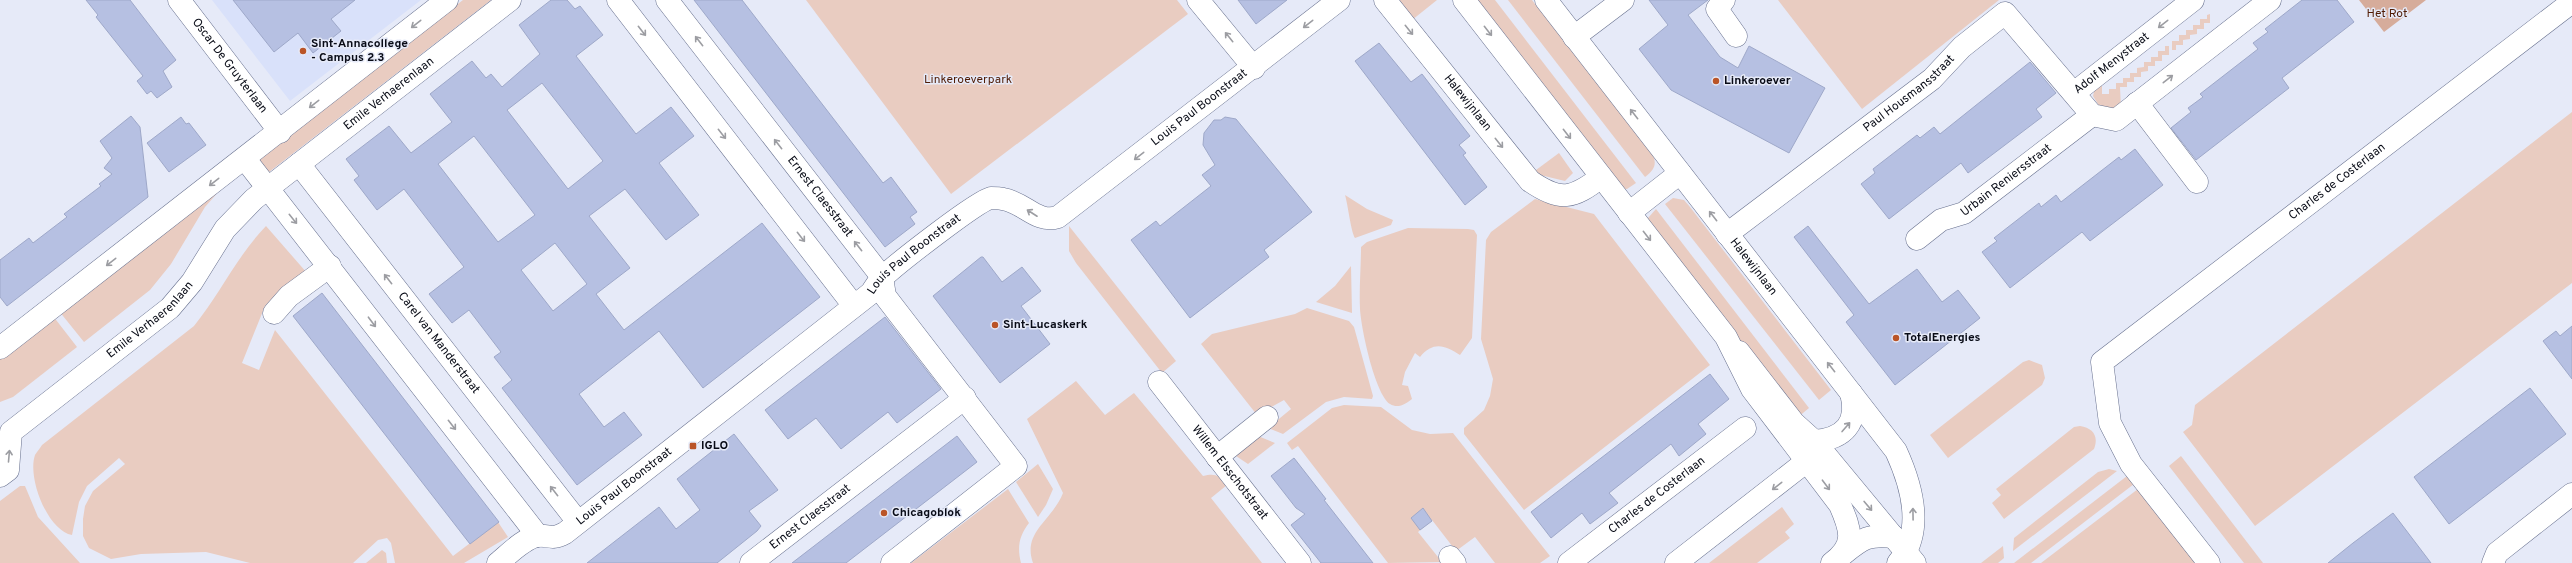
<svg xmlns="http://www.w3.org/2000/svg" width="2572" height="563" font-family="Overpass,sans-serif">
  <rect width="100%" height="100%" fill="#e6eaf8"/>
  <path fill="#d9e1fa" d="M212,0H421L290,101Z"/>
  <g fill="#e9ccc1">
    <path d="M463,0H491L269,172L258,159Z"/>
    <path d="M806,0H1177L1188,14L951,194Z"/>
    <path d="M1393,0H1437L1412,20Z"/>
    <path d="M1475,0H1495L1636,183L1627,189H1622Z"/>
    <path d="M1508,0H1532L1653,155C1657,165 1654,170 1645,177Z"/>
    <path d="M1778,0H1999L1862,109Z"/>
    <path d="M2210,14V23H2204V29H2197V34L2190,35V39L2183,40V45H2176V50H2172V41H2179V35H2186V30H2193V25H2200V19H2207V15Z"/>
    <path d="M2165,46H2169V55H2162V61H2155V66H2148V71L2141,72V77H2134V82H2127V87H2120L2121,108L2116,110L2101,109L2093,96L2095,88L2102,80V94H2109V89H2116V83H2123V78H2130V73H2137V68L2144,67V62H2151V57H2158V51H2165Z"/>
    <path d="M2572,112V283L2255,526L2183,432L2192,425L2195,405Z"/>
    <path d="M1559,153L1573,173L1565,181L1532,173Z"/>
    <path d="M227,182L205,207L171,264L150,290L84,342L59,311Z"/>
    <path d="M1345,195L1367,209L1393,220L1391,225L1355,238C1351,232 1348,205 1345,195Z"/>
    <path d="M1673,198L1684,200L1690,207L1831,390L1819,400L1665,204Z"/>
    <path d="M1535,199L1594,214L1710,365L1524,510L1464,434V428L1484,410L1490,396L1493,379L1481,339L1486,240L1491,232Z"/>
    <path d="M1656,209L1809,408L1797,418L1647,224L1648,218Z"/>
    <path d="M266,226L307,273L265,306L242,363L259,370L275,330L453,556L498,522L508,537L464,563H395L391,543L387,538L378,540L353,563H250L206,552L141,554L111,559L89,548L83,536V519L85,506L93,491L125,464L119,458L87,486L79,502L72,535C48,531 27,478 35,455C37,452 40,448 42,445L194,326C220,294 237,256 266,226Z"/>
    <path d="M1069,226L1176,361L1162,373L1076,263L1069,251Z"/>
    <path d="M1408,228L1468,229L1474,230L1477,235L1472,338L1460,355C1445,345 1433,341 1420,357L1415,353L1405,372L1402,385L1408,386L1412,399C1406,404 1398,409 1390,404C1375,394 1361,328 1360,309C1359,288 1361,268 1361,247L1367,242Z"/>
    <path d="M1351,266L1352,313L1316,302L1335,286Z"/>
    <path d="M1307,308L1349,321L1354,327L1373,396L1372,399L1344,397L1326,402L1283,434L1268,428L1291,409L1284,400L1257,415L1201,344L1212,334L1295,314Z"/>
    <path d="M53,316L77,347L13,397L0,402V357Z"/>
    <path d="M2029,360L2042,365L2045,378L2042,385L1948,458L1930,435L2023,362Z"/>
    <path d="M1076,381L1105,415L1134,393L1203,476C1215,473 1219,475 1227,485L1211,498L1262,563H1033C1022,532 1052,521 1063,493L1027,419Z"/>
    <path d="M1344,405L1381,407L1412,430L1430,434L1453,433L1550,556L1540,563H1495L1475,537L1456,551L1432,520L1418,532L1442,562L1388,563L1298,446L1292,450L1287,443L1332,408Z"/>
    <path d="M2080,426C2093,428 2099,436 2094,449L2004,519L1992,503L2001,495L1996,489L2074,427Z"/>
    <path d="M1258,436L1275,443L1248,464L1236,456L1237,452Z"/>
    <path d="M2181,456L2263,563H2244L2169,466Z"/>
    <path d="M1038,464L1053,489L1046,505L1038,517L1016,482Z"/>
    <path d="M2109,469L2117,471L2013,551L2014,538L2098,472Z"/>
    <path d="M2127,476L2134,484L2031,563H2014Z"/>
    <path d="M20,486H25L38,517L80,563H0V501Z"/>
    <path d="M1008,489L1029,523C1019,536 1017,547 1021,563H911Z"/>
    <path d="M2138,489L2196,563H2041Z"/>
    <path d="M1782,507L1794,524L1785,532L1790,538L1757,563H1709Z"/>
    <path d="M2003,546L2004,558L1998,563H1981Z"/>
    <path d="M382,550L386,553L387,563H366Z"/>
  </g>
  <path fill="#d6ac9b" d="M2359,0H2426L2384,32Z"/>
  <g fill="#b6c0e2" stroke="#9ea8c9" fill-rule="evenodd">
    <path d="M86,0H130L176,60L163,71L172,87L157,98L151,91L147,94L137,81L143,76L96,17L98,15Z"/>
    <path d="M233,0H355L331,19L341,31L313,53L298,33L274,52Z"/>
    <path d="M551,0H567L575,9L580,6L603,35L576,56L636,134L671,107L694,136L659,163L699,215L666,240L625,189L589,216L630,268L596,294L624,330L762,223L820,297L703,388L659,331L579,394L604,427L624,412L642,435L577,485L502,388L512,380L494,357L501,352L469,310L452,323L429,294L464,267L404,189L377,210L354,180L359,176L346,159L389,126L411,153L452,122L430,94L472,61L486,78L491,74L502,87L540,54L519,25ZM542,83L603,161L568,189L507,110ZM474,136L535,215L498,242L438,164ZM555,243L587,284L553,311L521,270Z"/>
    <path d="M694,0H742L883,183L891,177L917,212L910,217L915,224L885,247Z"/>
    <path d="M1238,0H1287L1256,24Z"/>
    <path d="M1649,0H1708L1688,15L1720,57L1738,68L1749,46L1825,88L1789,153L1671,90L1639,49L1668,25Z"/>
    <path d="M2302,0H2337L2354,22L2282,78L2289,88L2196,160L2171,128L2191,112L2188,108L2203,97L2200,94L2258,49L2253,43L2268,32L2265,29Z"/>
    <path d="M1379,43L1411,82L1422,74L1470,136L1459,145L1466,153L1463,155L1487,187L1465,205L1355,61Z"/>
    <path d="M2030,62L2056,93L2036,109L2042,117L1968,173L1961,163L1889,219L1861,184L1875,173L1873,169L1917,135L1920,138L1934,127L1940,134Z"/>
    <path d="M131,116L140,127L148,197L7,306L0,297V260L29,238L33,243L67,217L64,214L101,186L99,184L112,174L104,168L112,158L100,141Z"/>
    <path d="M181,117L186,124L189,123L206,145L169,172L147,143Z"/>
    <path d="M1225,117L1236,119L1312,212L1264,250L1269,257L1190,318L1131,240L1156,221L1160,226L1211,186L1202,175L1215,165L1203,145L1204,133L1214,120H1221Z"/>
    <path d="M2135,149L2163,185L2090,241L2082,232L2010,288L1982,252L1997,241L1994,238L2039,203L2041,207L2056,195L2061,202L2119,157L2121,160Z"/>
    <path d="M1808,226L1869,304L1917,269L1942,302L1958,290L1980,318L1895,385L1846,322L1854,315L1794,237Z"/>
    <path d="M981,257H983L1002,282L1022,267L1041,291L1021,306L1050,344L1000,383L933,296Z"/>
    <path d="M322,293L499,522L470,544L293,316Z"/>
    <path d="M885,317L941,389L897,423L888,412L841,449L816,418L788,439L765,410Z"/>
    <path d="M2572,326V379L2543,341L2556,331L2560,336Z"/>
    <path d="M1710,374L1729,399L1698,424L1706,434L1679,456L1671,444L1609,493L1618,503L1590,524L1582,513L1551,538L1531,512Z"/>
    <path d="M2530,388L2566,434L2449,524L2414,477Z"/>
    <path d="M734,434L778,490L749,511L761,526L757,531L717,563H587L659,507L676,529L700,510L677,479Z"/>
    <path d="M957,436L977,462L846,563H792Z"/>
    <path d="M1294,458L1326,499L1324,500L1373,563H1321L1291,525L1305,514L1296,508L1271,476Z"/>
    <path d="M1423,508L1432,521L1420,530L1411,518Z"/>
    <path d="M2393,513L2431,563H2328L2353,543Z"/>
  </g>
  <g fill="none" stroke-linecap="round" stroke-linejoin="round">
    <defs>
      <g id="minor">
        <path id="s1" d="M179,0L280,132"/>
        <path d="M618,0L854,306"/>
        <path id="s2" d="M667,0L882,277L885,296L1016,466L892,563"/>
        <path d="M1198,0L1254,68"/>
        <path id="s3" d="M1385,0L1530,181C1560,202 1573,199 1601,177"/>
        <path d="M1724,0L1717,9L1736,36"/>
        <path d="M1574,37L1623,0"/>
        <path id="s4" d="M2074,93L2193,0"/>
        <path d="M2137,103L2197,182"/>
        <path d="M245,159L538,536"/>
        <path id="s5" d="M299,164L578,522"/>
        <path d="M1629,213L1680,173"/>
        <path id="s6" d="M1727,234L1932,79L1962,47L2005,13L2092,115L2116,120L2270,0"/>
        <path id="s7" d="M1917,239L1941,220L1964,213L2092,115"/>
        <path d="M274,313L289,296L330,266"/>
        <path d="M0,348L447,0"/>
        <path d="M1739,352L1794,423L1814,441L1915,563"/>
        <path id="s8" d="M1159,382L1300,563"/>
        <path d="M1814,441C1844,439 1859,423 1851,393"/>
        <path d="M1217,457L1267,417"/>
        <path id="s9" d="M0,476L8,470L11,432L170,308L192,282L225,229L254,199L510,0"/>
        <path d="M1842,555C1862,539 1867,534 1894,537"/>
        <path d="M1450,557L1455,563"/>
        <path id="s10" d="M498,563C509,554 523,539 537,536C549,534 550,541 565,533L871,293C875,287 879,280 884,276C898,263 977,201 991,198C994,198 999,198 1003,199C1024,202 1037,224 1058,217L1339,0"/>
        <path id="s11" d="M751,563L965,398"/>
        <path id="s12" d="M1569,563L1745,428"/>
        <path d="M1676,563L1807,461"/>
        <path id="s13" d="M2209,563L2131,464L2110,423L2102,362L2572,2"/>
        <path d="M2493,563L2497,553L2572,494"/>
      </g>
      <g id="major">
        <path d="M1464,0L1726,337L1752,389L1840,505C1851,530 1856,545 1832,563"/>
        <path id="s14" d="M1546,0L1896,451C1912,486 1925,531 1898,563"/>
      </g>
    </defs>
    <use href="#minor" stroke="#67708e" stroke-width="23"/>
    <use href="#major" stroke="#67708e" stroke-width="23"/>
    <use href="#minor" stroke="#fff" stroke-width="22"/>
    <use href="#major" stroke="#fff" stroke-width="22"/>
  </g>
  <defs><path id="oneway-shaft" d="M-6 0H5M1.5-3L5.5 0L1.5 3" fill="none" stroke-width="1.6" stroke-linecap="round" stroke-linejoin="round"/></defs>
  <g stroke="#9c9da2">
    <use href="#oneway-shaft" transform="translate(416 24) rotate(142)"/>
    <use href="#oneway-shaft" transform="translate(1308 24) rotate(142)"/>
    <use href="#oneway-shaft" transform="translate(2163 24) rotate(142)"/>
    <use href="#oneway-shaft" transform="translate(1409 30) rotate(51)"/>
    <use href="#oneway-shaft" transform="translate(642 31) rotate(52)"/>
    <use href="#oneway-shaft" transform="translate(1488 31) rotate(52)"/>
    <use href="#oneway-shaft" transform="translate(1229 37) rotate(-129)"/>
    <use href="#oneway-shaft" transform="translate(699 41) rotate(-128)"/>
    <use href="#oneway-shaft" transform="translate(2168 79) rotate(-38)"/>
    <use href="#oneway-shaft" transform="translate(314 104) rotate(142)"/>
    <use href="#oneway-shaft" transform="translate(1634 114) rotate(-128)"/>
    <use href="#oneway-shaft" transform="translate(722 134) rotate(52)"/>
    <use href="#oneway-shaft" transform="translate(1567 134) rotate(52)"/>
    <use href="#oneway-shaft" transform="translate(1499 143) rotate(51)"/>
    <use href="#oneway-shaft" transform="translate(778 144) rotate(-128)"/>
    <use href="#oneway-shaft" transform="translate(1139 156) rotate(142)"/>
    <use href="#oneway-shaft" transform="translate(214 182) rotate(142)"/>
    <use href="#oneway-shaft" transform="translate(1032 213) rotate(-147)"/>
    <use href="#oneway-shaft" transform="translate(1713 216) rotate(-128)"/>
    <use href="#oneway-shaft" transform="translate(293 219) rotate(51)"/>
    <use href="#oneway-shaft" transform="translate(1647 236) rotate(52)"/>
    <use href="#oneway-shaft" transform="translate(801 237) rotate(52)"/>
    <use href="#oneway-shaft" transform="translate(858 246) rotate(-128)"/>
    <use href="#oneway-shaft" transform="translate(111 262) rotate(142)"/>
    <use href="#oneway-shaft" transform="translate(388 279) rotate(-128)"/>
    <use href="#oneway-shaft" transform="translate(372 322) rotate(53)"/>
    <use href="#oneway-shaft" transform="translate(1831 367) rotate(-128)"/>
    <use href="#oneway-shaft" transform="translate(452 425) rotate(52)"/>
    <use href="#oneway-shaft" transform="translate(1846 427) rotate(-49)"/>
    <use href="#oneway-shaft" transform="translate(9 456) rotate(-85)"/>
    <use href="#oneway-shaft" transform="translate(1826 485) rotate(53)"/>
    <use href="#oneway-shaft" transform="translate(1777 486) rotate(142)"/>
    <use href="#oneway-shaft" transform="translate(554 491) rotate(-128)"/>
    <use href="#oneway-shaft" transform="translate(1868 506) rotate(50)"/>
    <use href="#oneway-shaft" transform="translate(1913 514) rotate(-91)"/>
  </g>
  <g fill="#ba5427" stroke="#e6eaf8" stroke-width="1.5">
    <circle cx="303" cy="51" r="4"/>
    <circle cx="1716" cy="81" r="4"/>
    <circle cx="995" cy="325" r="4"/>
    <circle cx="1896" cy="338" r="4"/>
    <rect x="689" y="442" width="8" height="8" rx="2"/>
    <circle cx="884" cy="513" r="4"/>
  </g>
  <g text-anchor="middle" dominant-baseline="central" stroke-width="3" stroke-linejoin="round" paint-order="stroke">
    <g font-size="12" fill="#501c05" stroke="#e6eaf8">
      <text x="2387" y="14">Het Rot</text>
      <text x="968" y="80">Linkeroeverpark</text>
    </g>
    <g font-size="12" font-weight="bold" fill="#080b16" stroke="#e6eaf8" text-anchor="start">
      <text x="311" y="44">Sint-Annacollege<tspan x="311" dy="14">- Campus 2.3</tspan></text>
      <text x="1724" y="81">Linkeroever</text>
      <text x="1003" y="325">Sint-Lucaskerk</text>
      <text x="1904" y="338">TotalEnergies</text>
      <text x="701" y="446">IGLO</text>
      <text x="892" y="513">Chicagoblok</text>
    </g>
    <g font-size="12" fill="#080b16" stroke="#e6eaf8">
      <text stroke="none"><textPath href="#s4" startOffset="48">Adolf Menystraat</textPath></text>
      <text stroke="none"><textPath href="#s1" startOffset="83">Oscar De Gruyterlaan</textPath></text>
      <text stroke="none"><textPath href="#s6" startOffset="230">Paul Housmansstraat</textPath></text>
      <text stroke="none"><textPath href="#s9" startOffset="559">Emile Verhaerenlaan</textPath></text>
      <text stroke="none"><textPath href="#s3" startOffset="132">Halewijnlaan</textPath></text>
      <text stroke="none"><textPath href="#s10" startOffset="870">Louis Paul Boonstraat</textPath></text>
      <text stroke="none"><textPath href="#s7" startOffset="108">Urbain Reniersstraat</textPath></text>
      <text stroke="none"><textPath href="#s13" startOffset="530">Charles de Costerlaan</textPath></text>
      <text stroke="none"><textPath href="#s2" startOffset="249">Ernest Claesstraat</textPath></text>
      <text stroke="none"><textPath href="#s10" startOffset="524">Louis Paul Boonstraat</textPath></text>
      <text stroke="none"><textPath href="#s14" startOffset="338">Halewijnlaan</textPath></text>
      <text stroke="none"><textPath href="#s9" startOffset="227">Emile Verhaerenlaan</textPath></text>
      <text stroke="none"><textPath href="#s5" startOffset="227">Carel van Manderstraat</textPath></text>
      <text stroke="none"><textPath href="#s8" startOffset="115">Willem Elsschotstraat</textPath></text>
      <text stroke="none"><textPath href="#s10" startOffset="152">Louis Paul Boonstraat</textPath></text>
      <text stroke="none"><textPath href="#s12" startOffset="111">Charles de Costerlaan</textPath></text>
      <text stroke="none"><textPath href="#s11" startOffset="75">Ernest Claesstraat</textPath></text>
    </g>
  </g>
</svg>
